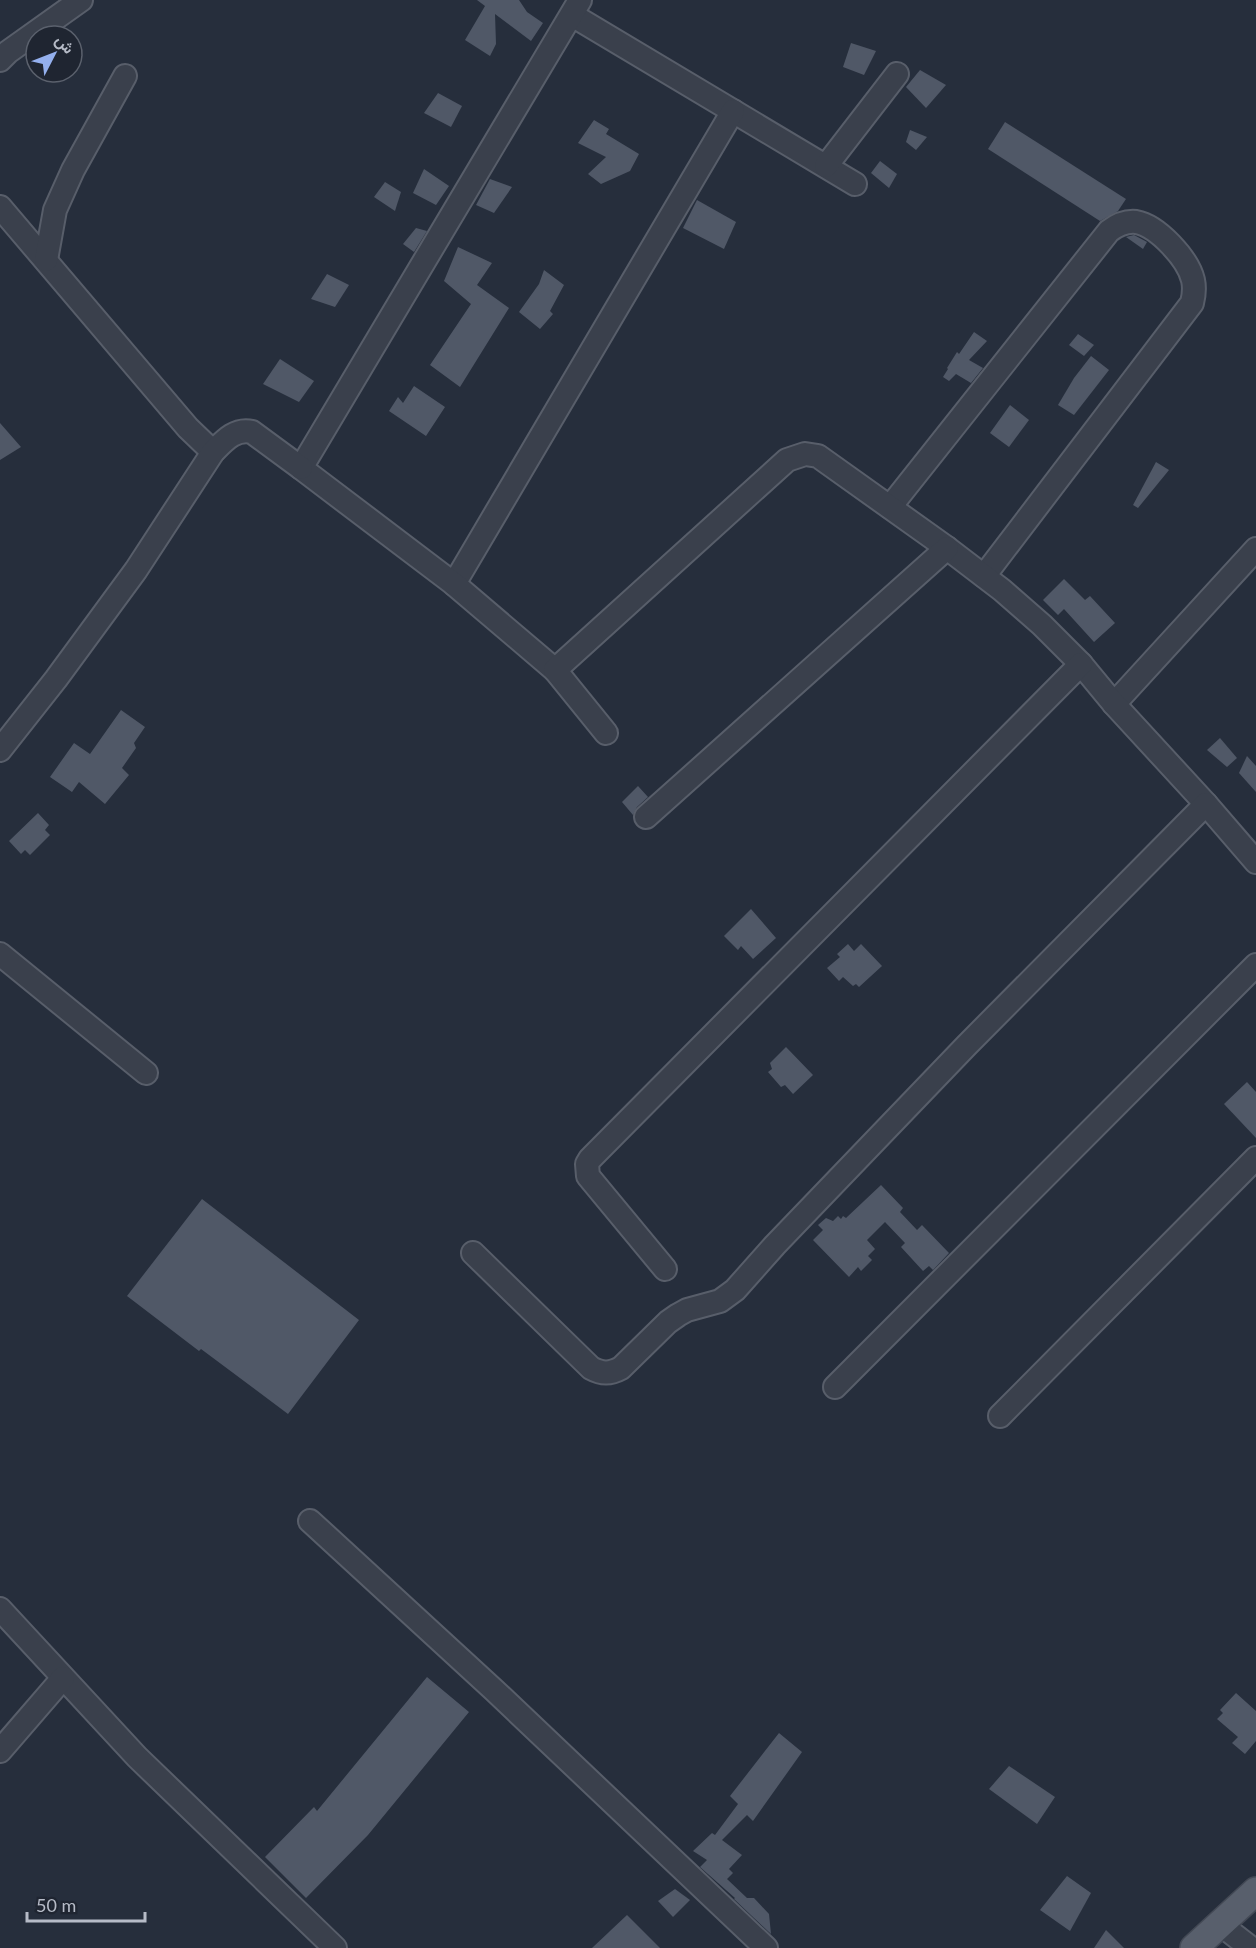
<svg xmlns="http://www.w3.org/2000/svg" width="1256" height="1948" font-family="Lato,Vazirmatn,sans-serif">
  <rect width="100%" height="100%" fill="#262e3c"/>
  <g fill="#505867">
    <path d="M477,0H519L527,12L543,23L531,41L495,14L496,44L490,56L465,40L485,6Z"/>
    <path d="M851,43L876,51L864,75L843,67Z"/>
    <path d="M920,70L946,85L926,108L906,87Z"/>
    <path d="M438,93L462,106L451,127L424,113Z"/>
    <path d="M594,120L609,129L606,134L639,154L630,171L601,184L588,174L606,157L578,143Z"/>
    <path d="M1005,122L1126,199L1118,211L1100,221L988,149Z"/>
    <path d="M910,130L927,137L916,150L906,142Z"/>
    <path d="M880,161L897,174L889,188L871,173Z"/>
    <path d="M424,169L449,186L436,205L413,193Z"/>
    <path d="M490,179L512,187L494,213L476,205Z"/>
    <path d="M385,182L401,192L395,211L374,197Z"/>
    <path d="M697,200L736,222L724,249L683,228Z"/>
    <path d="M416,228L427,231L414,252L403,244Z"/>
    <path d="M1134,235L1147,242L1143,249L1126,237Z"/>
    <path d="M458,247L492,263L477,285L509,308L460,387L430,365L471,304L444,281Z"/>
    <path d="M544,270L564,285L550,311L553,314L540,329L519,312L539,284Z"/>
    <path d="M327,274L349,285L335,307L311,299Z"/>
    <path d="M974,332L987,341L969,360L983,368L971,383L956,374L949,381L943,377L948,369L947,368L957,352L959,354Z"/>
    <path d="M1078,334L1094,345L1084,356L1069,345Z"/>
    <path d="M1091,356L1109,370L1074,415L1058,405L1074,378Z"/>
    <path d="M280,359L314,381L299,402L263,384Z"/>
    <path d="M414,386L445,407L426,436L389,411L398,397L403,403Z"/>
    <path d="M1010,405L1029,420L1009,447L990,433Z"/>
    <path d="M0,423L21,447L0,460Z"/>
    <path d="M1156,462L1169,470L1138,508L1133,505Z"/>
    <path d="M1064,579L1085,600L1090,596L1115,623L1094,642L1064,609L1058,615L1043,600Z"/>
    <path d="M121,710L145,727L134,743L136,748L122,768L129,775L105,804L79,782L72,792L50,777L74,743L90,754Z"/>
    <path d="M1220,738L1237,758L1227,767L1207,750Z"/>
    <path d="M1247,756L1256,766V792L1239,773Z"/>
    <path d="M638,786L648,797L637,807L633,815L622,802Z"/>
    <path d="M38,813L49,825L45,830L50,835L30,855L25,850L21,854L9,841Z"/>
    <path d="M751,909L776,938L753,959L741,946L738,950L724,936Z"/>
    <path d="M848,944L854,951L861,944L882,966L859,987L856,984L853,986L843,977L839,981L827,968L840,957L837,954Z"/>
    <path d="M786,1047L813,1075L793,1094L785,1085L781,1087L768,1072L772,1069L770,1063Z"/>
    <path d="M1247,1082L1256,1092V1138L1224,1104Z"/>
    <path d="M881,1185L903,1208L900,1212L917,1230L922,1225L949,1253L933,1270L929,1266L923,1271L901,1247L905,1243L885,1222L867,1240L875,1249L868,1256L872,1260L861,1271L858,1267L849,1277L813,1240L823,1230L818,1225L826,1218L833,1221L838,1216L841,1219L843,1216L846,1218Z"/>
    <path d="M202,1199L359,1320L288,1414L201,1349L199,1351L127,1296Z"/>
    <path d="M427,1677L469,1712L368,1835L306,1898L265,1857L314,1807L317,1811Z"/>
    <path d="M1236,1693L1256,1711V1741L1245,1754L1232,1743L1238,1737L1217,1719L1223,1713L1220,1710Z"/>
    <path d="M779,1733L802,1752L753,1821L747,1815L722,1840L742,1855L729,1869L733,1873L727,1879L747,1898H754L769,1914L771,1934L734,1899L735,1898L700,1867L707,1860L693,1851L712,1833L715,1835L738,1804L730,1796Z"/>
    <path d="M1009,1766L1055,1797L1037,1824L989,1789Z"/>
    <path d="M1067,1876L1091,1893L1070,1931L1040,1910Z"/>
    <path d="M675,1889L690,1900L673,1917L658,1901Z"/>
    <path d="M627,1915L660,1948H592Z"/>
    <path d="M1106,1930L1124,1948H1094Z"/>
  </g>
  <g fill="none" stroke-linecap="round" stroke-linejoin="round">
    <defs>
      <g id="minor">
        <path d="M572,15L855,184"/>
        <path d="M0,60L8,52L81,0"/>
        <path d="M826,166L897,74"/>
        <path d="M0,207L188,428L213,452"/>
        <path d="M46,260L55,210L73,170L125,76"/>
        <path d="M890,507L1109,231C1117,225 1126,221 1136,222C1158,226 1188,259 1193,280C1195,289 1194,295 1192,303L984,576"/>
        <path d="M454,584L733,111"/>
        <path d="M555,670L454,584L301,468L580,0"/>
        <path d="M1114,704L1256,549"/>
        <path d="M606,733L555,670L787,460L805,454L818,456L947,548L1002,590L1042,625L1081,664L1114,704L1206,804"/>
        <path d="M0,750L56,679L136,570L213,452C224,441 235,428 252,432L301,468"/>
        <path d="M646,817L947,548"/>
        <path d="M0,954L146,1073"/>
        <path d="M473,1253L591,1368C602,1374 610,1374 621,1368L668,1322L678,1315L687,1310L720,1301L735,1290L775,1245L967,1045L1206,804L1256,862"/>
        <path d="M665,1269L588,1176L587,1164L590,1159L1081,664"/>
        <path d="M835,1387L1256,965"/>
        <path d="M1000,1416L1256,1158"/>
        <path d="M310,1521L494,1690L766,1948"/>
        <path d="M0,1609L137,1757L335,1948"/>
        <path d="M0,1751L63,1678"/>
        <path d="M1220,1924L1251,1948"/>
      </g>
      <path id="major" d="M1194,1948L1256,1891"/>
    </defs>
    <use href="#minor" stroke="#585e6a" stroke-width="26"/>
    <use href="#major" stroke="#434955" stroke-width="30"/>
    <use href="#minor" stroke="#3a404c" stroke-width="22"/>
    <use href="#major" stroke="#585f6c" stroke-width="27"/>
  </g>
  <g transform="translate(54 54) rotate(48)"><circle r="28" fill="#1f2531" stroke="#5b616d" stroke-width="1.5"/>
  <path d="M0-4.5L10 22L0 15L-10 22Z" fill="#94b0ee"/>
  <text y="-9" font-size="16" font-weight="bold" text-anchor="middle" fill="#b6bbc7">ش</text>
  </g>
  <path d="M27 1912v9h118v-9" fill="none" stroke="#b6bbc7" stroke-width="3"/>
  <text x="36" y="1912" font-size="18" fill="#b6bbc7" stroke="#1f2531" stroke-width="4.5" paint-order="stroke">50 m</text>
</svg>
